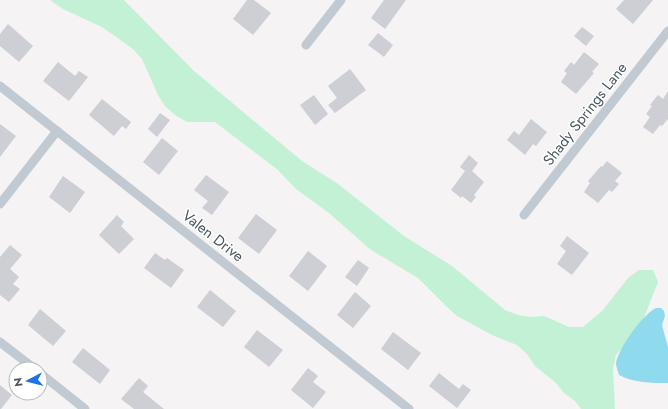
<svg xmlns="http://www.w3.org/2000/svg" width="668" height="409" font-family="Jost,sans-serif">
  <rect width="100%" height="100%" fill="#f5f3f3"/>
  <path fill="#c3f1d5" d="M50,0H124L194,71L302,161L338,184L404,236L452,266L505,310L518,315L531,317L544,316L569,327H583L603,310L628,278L639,270H653L658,282L642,323L634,335L616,355L613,369L615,409H581L575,401L564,393L556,383L535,366L527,354L517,345L492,335L457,316L447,307L418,278L371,250L329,213L296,189L278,170L215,122H187L175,115L165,106L158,95L142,59L133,49L102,27L63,9Z"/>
  <path fill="#90daee" d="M656,308H661L664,311L665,316L662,325L668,347V383C650,383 635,383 619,375C618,371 616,367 616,363C619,348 642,315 656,308Z"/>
  <g fill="#cdcfd5">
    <path d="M247,0H254L271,13L253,35L233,19Z"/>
    <path d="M384,0H406L385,29L371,18Z"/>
    <path d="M624,0H653L633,24L616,9Z"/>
    <path d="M8,24L33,46L19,62L0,46V34Z"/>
    <path d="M582,27L594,36L586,46L574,36Z"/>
    <path d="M378,33L393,45L384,57L368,45Z"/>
    <path d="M584,52L599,64L592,72L594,73L576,94L561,82L567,73L564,71L571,62L574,65Z"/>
    <path d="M58,62L75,76L79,71L88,77L69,101L43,81Z"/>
    <path d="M350,69L366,90L335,113L328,105L337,98L328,86Z"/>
    <path d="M668,91V119L662,126L660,125L653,134L643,127L650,117L646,114L652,106L650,105L658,95L663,99Z"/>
    <path d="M314,95L328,114L315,125L300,105Z"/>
    <path d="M102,99L131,122L126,129L122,126L114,136L89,115Z"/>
    <path d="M160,113L170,120L157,137L148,129Z"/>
    <path d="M531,119L547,132L536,146L533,144L525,155L507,140L514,131L519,135Z"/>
    <path d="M0,124L16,136L0,157Z"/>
    <path d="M162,138L178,151L159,175L143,162Z"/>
    <path d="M469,155L478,163L472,171L484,182L474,195L476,197L471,203L462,196L461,198L451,190L465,171L460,167Z"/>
    <path d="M607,161L622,173L615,181L619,184L612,192L609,190L598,203L584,192L590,183L588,181L601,166L602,167Z"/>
    <path d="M206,175L229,192L212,215L202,208L208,201L194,190Z"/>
    <path d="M63,176L85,192L70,213L49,197Z"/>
    <path d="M256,214L277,230L259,254L238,238Z"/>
    <path d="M117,215L124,222L121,226L134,239L119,254L99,235Z"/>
    <path d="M567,236L589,253L572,275L557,264L566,251L560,246Z"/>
    <path d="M10,245L22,255L10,269L19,277L13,284L20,289L9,302L0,295V257Z"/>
    <path d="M308,251L327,266L308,291L289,276Z"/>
    <path d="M155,253L165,260L167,258L184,270L171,288L144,268Z"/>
    <path d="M358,260L369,268L357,286L345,277Z"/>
    <path d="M210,290L236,311L223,327L197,307Z"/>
    <path d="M355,292L371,306L353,328L337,315Z"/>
    <path d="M40,309L66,331L53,346L28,325Z"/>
    <path d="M257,330L283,350L269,367L244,347Z"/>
    <path d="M393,332L421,353L408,370L381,349Z"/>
    <path d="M83,348L110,370L100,384L72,362Z"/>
    <path d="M308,368L318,376L313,382L326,392L313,408L291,390Z"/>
    <path d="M439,373L459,389L463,384L471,390L457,408L429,386Z"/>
    <path d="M139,378L148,386L143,392L164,409H134L121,399Z"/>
    <path d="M0,385L12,395L1,409H0Z"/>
  </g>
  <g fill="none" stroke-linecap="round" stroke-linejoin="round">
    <g stroke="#c1cad2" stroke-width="9">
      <path d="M306,45L341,0"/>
      <path d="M0,86L409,409"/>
      <path d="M0,204L57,131"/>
      <path d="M524,215L668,31"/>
      <path d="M0,342L35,369"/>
      <path d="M40,373L85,409"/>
    </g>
  </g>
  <g text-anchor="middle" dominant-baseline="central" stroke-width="3" stroke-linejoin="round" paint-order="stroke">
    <g font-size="15" fill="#4a5661" stroke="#fff">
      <text transform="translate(585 114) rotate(-52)">Shady Springs Lane</text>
      <text transform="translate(213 236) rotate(38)">Valen Drive</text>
    </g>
  </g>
  <g transform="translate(28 381) rotate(263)"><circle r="19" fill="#ffffff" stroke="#b7bbc0"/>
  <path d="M0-3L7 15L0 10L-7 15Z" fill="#1a73e8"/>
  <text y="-6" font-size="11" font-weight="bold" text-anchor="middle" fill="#4a5661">N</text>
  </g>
</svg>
